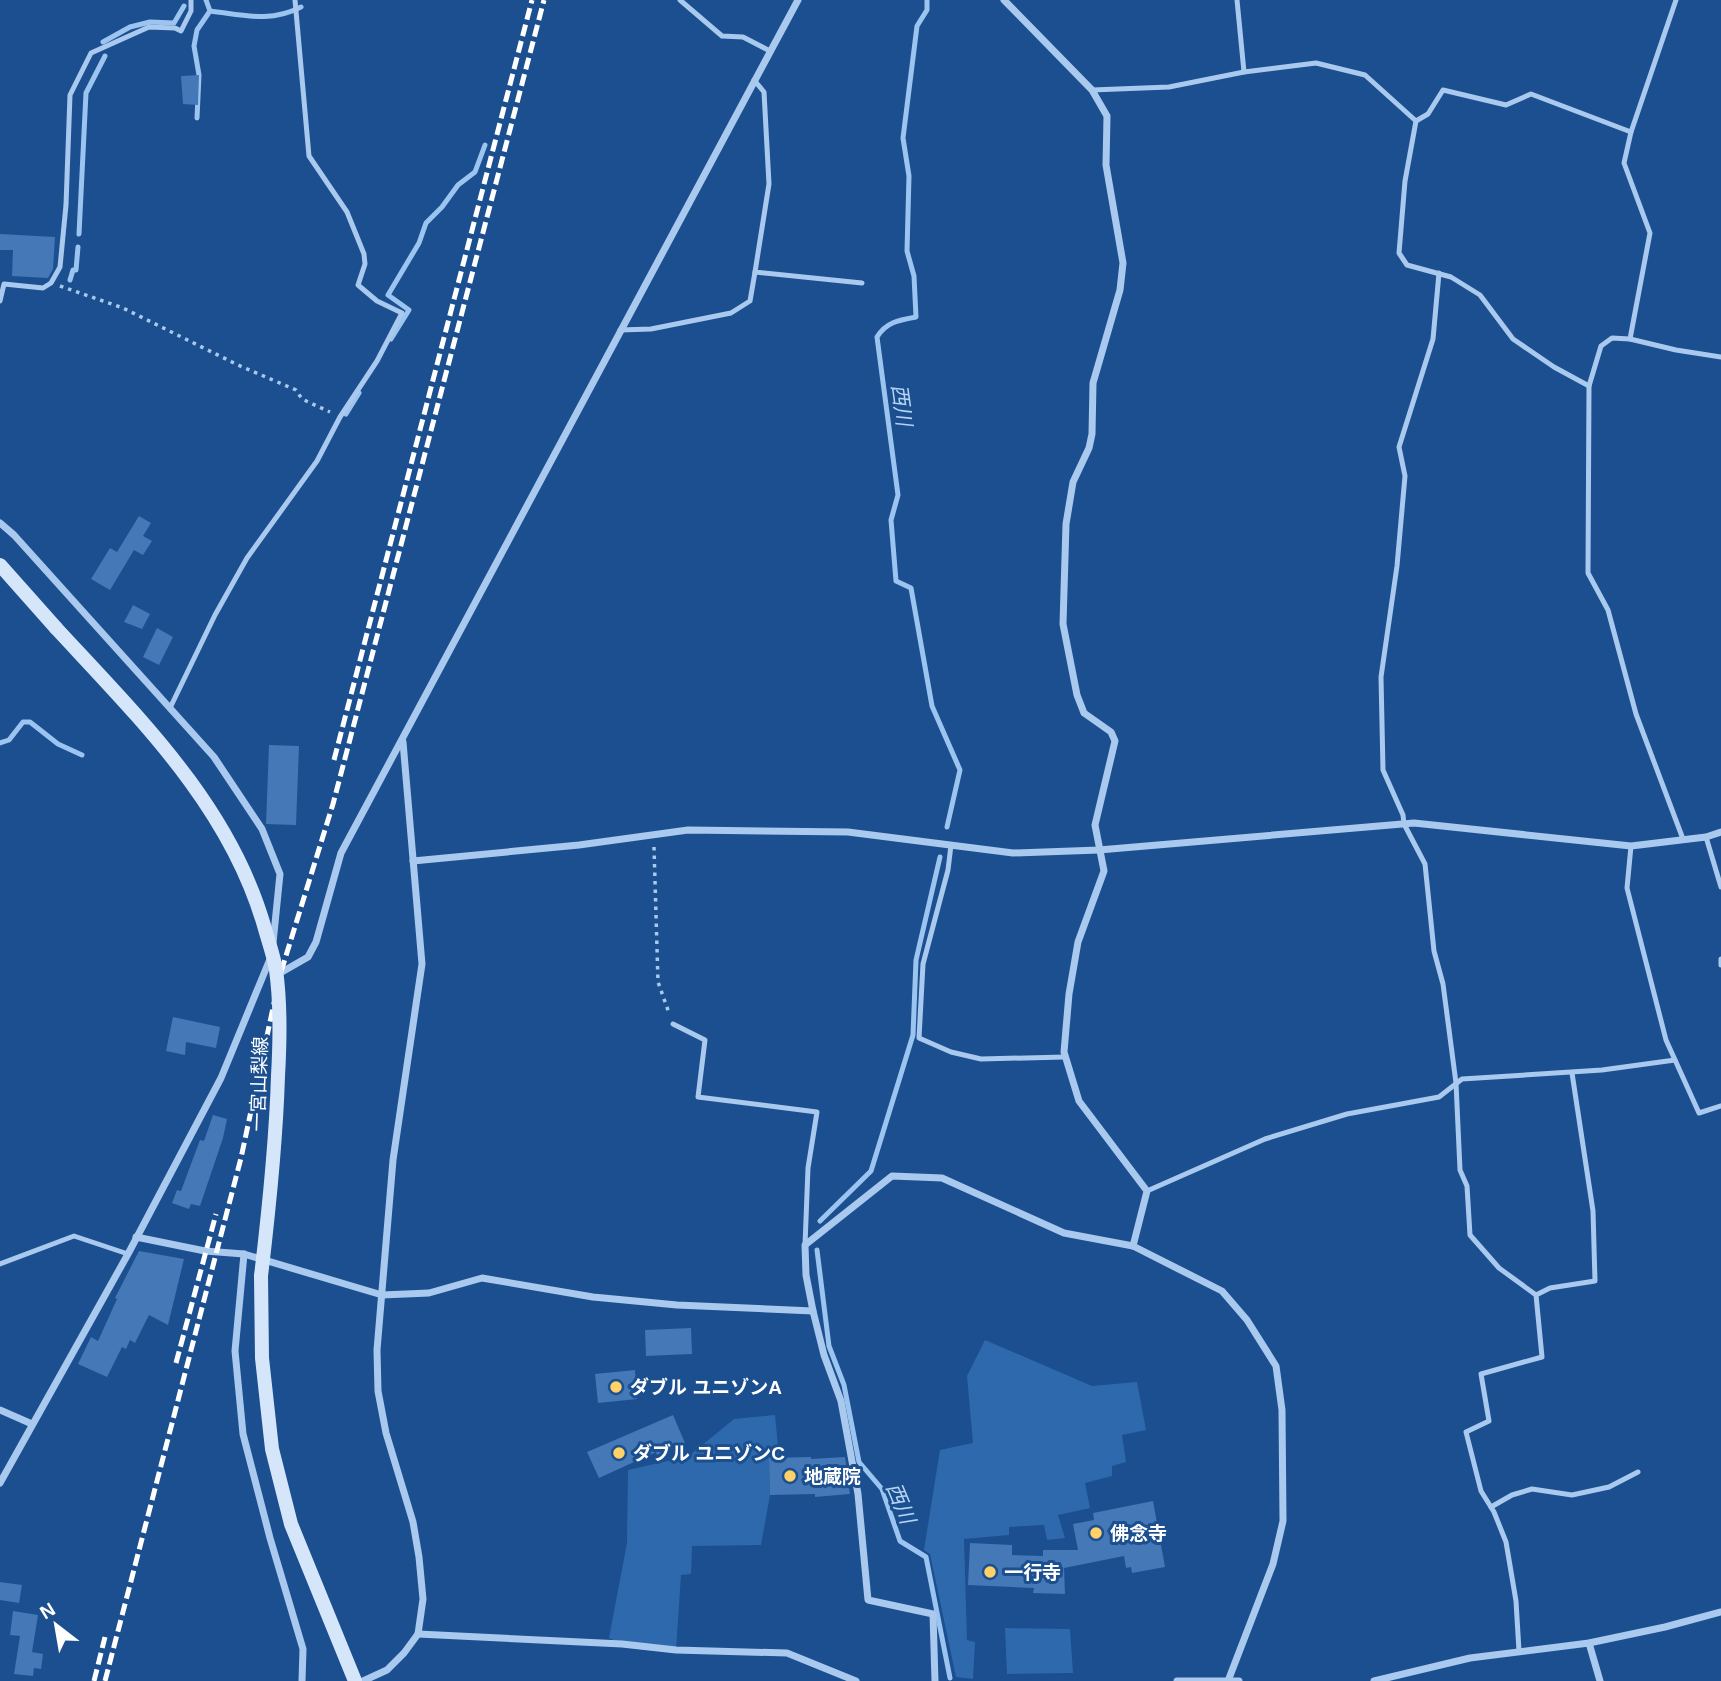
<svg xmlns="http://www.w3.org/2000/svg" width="1721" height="1681" font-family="Helvetica,'Noto Sans JP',sans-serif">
  <rect width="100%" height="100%" fill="#1b4f8f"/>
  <g fill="#2e69ad">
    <path d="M985,1340L1092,1386L1137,1382L1146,1430L1122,1435L1126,1462L1112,1466V1476L1085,1483L1090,1508L1058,1515L1065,1538L1047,1540L1044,1525L1009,1527V1535L964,1539L967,1640L975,1642L973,1679L956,1677L930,1554L924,1550L940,1450L973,1443L967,1376Z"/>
    <path d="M775,1415L779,1457L769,1458L770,1495L761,1545L692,1546L691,1574L681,1575L676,1650L622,1644L609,1638L627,1543L628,1470L689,1456L734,1419Z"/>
    <path d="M1005,1628L1070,1629L1073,1673L1007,1674Z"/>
  </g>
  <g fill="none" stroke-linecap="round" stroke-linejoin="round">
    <g stroke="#9cc4f0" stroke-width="5">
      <path d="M206,0L210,11"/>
      <path d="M927,0V10L917,26L903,138L909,176L907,251L914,276L916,317C899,320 886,322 877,337L898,495L891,520L896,581L911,588L932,706L960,770L947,827"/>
      <path d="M103,42L130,27L150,22L174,23L184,6"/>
      <path d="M197,118L199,75L194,46L197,30L210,11C244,15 270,23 301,7"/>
      <path d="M79,234L86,93L105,56"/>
      <path d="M70,280L73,270H76L78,247"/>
      <path d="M391,339L409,310L388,295L419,243L426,223L442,207L458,185L475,172L485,145"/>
      <path d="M346,414L359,393"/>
      <path d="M0,743L9,740L23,722H30L58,744L82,755"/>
      <path d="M820,1221L871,1171L913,1035L916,960L940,857"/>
      <path d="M817,1250L829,1346L844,1385L859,1462L882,1489L900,1541L926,1557L950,1678"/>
    </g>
  </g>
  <g fill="#4478b7">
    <path d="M199,75L198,105L183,104L181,76Z"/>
    <path d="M0,234L55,237L53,269L48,278L12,276L13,250H0Z"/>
    <path d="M139,516L151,523L143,536L152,541L143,555L134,550L110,590L91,579L110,548L117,552Z"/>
    <path d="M133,605L150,614L142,629L124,622Z"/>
    <path d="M157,628L173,637L159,665L143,657Z"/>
    <path d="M269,745L299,746L296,825L266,824Z"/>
    <path d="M173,1017L220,1027L216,1048L186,1042L185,1055L166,1051Z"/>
    <path d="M213,1115L227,1119L223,1138L200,1206L191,1204L189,1209L172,1203L177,1190L181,1191L200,1140L204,1141Z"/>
    <path d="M139,1251L184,1259L168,1325L149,1315L135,1343L130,1340L126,1349L122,1347L107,1377L78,1364L91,1337L98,1341L117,1299L115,1298Z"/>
    <path d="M691,1328L692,1354L646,1356L645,1330Z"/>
    <path d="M635,1370L637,1399L598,1403L595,1374Z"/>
    <path d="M673,1415L685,1443L657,1455L656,1452L599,1478L587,1452Z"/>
    <path d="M811,1457V1459L845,1457L850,1494L815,1497V1494L770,1495L769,1458Z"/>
    <path d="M1153,1501L1165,1567L1132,1573L1131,1567L1126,1568L1124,1556L1064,1568L1065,1594L1033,1593L1034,1588L968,1585L970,1543L1012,1545V1555L1043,1556V1550H1078L1073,1524L1094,1520L1093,1513Z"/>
    <path d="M0,1582L22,1585L19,1603L0,1600Z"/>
    <path d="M13,1611L38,1615L32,1652L43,1654L41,1669L34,1668L33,1676L14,1674L20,1636L10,1635Z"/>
  </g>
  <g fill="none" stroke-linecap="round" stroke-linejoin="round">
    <g stroke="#a9c9ee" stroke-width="3.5" stroke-dasharray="3.5 5" stroke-linecap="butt">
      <path d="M60,286L123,308L238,365L296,390L302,399L330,412"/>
      <path d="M654,847L658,982L669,1013"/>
    </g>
    <g stroke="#a9c9ee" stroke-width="5">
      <path d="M680,0L722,36L743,37L770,51"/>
      <path d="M1237,0L1244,72"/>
      <path d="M1676,0L1631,132L1624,163L1650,233L1630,339L1612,338L1601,346L1589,386L1588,573L1608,610L1636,714L1683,839"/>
      <path d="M754,80L764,92L769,184L755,272L862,283"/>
      <path d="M1092,90L1169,87L1244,72L1316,63L1365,75L1416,121L1405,181L1399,253L1407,265L1451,277L1480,295L1513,339L1554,367L1589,386"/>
      <path d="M1416,121L1428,114L1443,90L1506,105L1531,94L1631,132"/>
      <path d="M1439,273L1433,339L1399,447L1405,476L1397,566L1381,677L1383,770L1403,815L1404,824L1425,864L1434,951L1443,984L1456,1083L1460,1170L1467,1186L1470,1235L1499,1268L1536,1295L1542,1357L1481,1374L1489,1421L1466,1432L1481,1491L1494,1512L1506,1542L1516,1601L1519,1651"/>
      <path d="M0,301L4,284L43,288L51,283L60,267L66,205L70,95L91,53L149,27L175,28L181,31L191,11V0"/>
      <path d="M620,330L651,329L731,313L750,301L755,272"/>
      <path d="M1630,339L1676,350L1721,357"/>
      <path d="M170,708L215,615L247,558L317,461L340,417L377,361L402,313L377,301L358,285L365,264L364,254L347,212L309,156L295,0"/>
      <path d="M1706,837L1721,887"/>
      <path d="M951,845L948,870L923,964L919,1038L951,1052L981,1059L1065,1057"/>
      <path d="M1631,846L1627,888L1666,1040L1699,1113L1721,1106"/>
      <path d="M1721,959V965"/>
      <path d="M673,1024L705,1040L698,1097L817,1112L808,1168L805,1245"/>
      <path d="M1147,1191L1265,1139L1347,1114L1439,1097L1462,1079L1602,1070L1675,1060"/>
      <path d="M0,1264L74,1236L128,1254"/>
      <path d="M1536,1295L1550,1288L1595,1281L1593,1211L1572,1073"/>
      <path d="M1491,1507L1512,1495L1532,1489L1572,1495L1609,1487L1638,1472"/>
    </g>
    <g stroke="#a9c9ee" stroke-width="7">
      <path d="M1004,0L1092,90L1107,116L1106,165L1123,263L1120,290L1093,383L1092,434L1089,448L1073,482L1066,524L1063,624L1077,695L1084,713L1111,732L1115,741L1095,825L1104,871L1078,942L1069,994L1064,1052L1079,1101L1147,1191L1133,1246"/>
      <path d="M0,523L14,535L214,757L262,829L280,874L273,943"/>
      <path d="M413,861L579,845L688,830L848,832L1013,853L1099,850L1414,823L1631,846L1706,837L1721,832"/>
      <path d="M275,976L308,957L316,942L341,853L798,0"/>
      <path d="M136,1237L205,1251L244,1254L382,1295L429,1293L482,1278L593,1297L677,1305L813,1311"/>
      <path d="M244,1254L235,1351L243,1434L270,1538L303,1649L302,1681"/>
      <path d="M0,1410L32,1424"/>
      <path d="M0,1483L128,1254L221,1078L270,959"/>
      <path d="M418,1634L622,1644L676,1650L787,1653L856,1681"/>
      <path d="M1589,1643L1600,1681"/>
      <path d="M363,1681L387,1670L404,1653L418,1634L423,1599L419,1557L413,1522L386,1433L378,1391L377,1350L393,1160L422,964L403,742"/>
      <path d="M935,1681L933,1614L868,1600L858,1494L841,1401L824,1355L813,1311L806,1275L805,1245L892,1176L942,1178L1064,1233L1133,1246L1222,1291L1247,1320L1276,1366L1282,1410L1283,1521L1273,1564L1228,1681"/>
      <path d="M1177,1681H1239"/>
      <path d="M1374,1681L1470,1658L1589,1643L1665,1627L1721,1612"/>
    </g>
    <g stroke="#d6e6fa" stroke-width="14">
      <path d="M0,565L56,628"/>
      <path d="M261,1276L262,1358L272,1449L291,1524L355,1681"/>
    </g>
    <g stroke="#fff" stroke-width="5" stroke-dasharray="12 5" stroke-linecap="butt">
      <path d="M334,760L532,0"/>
      <path d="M176,1363L216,1214"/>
      <path d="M94,1681L105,1637"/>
      <path d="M105,1681L241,1158L280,975L333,804L544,0"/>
    </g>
    <path stroke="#d6e6fa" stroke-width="14" d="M56,628C140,719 231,807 265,929C269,943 274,957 276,970C281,1005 280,1041 278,1076C276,1143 269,1209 261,1276"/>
  </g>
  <g fill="#ffd166" stroke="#1b4f8f" stroke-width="2.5">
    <circle cx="616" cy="1387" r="7"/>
    <circle cx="619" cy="1453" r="7"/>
    <circle cx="790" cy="1476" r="7"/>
    <circle cx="1096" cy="1533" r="7"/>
    <circle cx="990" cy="1572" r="7"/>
  </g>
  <g text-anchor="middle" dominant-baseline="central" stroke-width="6" stroke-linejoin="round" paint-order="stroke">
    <g font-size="19" fill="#fff" stroke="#1b4f8f">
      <text transform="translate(259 1084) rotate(-88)">一宮山梨線</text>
    </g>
    <g font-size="19" font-weight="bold" fill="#fff" stroke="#1b4f8f" text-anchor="start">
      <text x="630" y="1387">ダブル ユニゾンA</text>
      <text x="633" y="1453">ダブル ユニゾンC</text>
      <text x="804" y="1476">地蔵院</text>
      <text x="1110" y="1533">佛念寺</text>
      <text x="1004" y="1572">一行寺</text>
    </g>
    <g font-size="21" font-style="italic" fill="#b5d3f5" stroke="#1b4f8f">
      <text transform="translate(902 405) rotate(82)">西川</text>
      <text transform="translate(901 1503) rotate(67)">西川</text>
    </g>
  </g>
  <g transform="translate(56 1625) rotate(329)" stroke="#1b4f8f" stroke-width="5" paint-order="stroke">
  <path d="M0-5L12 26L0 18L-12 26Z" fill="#ffffff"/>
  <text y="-10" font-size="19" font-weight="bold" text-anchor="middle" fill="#ffffff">N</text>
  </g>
</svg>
